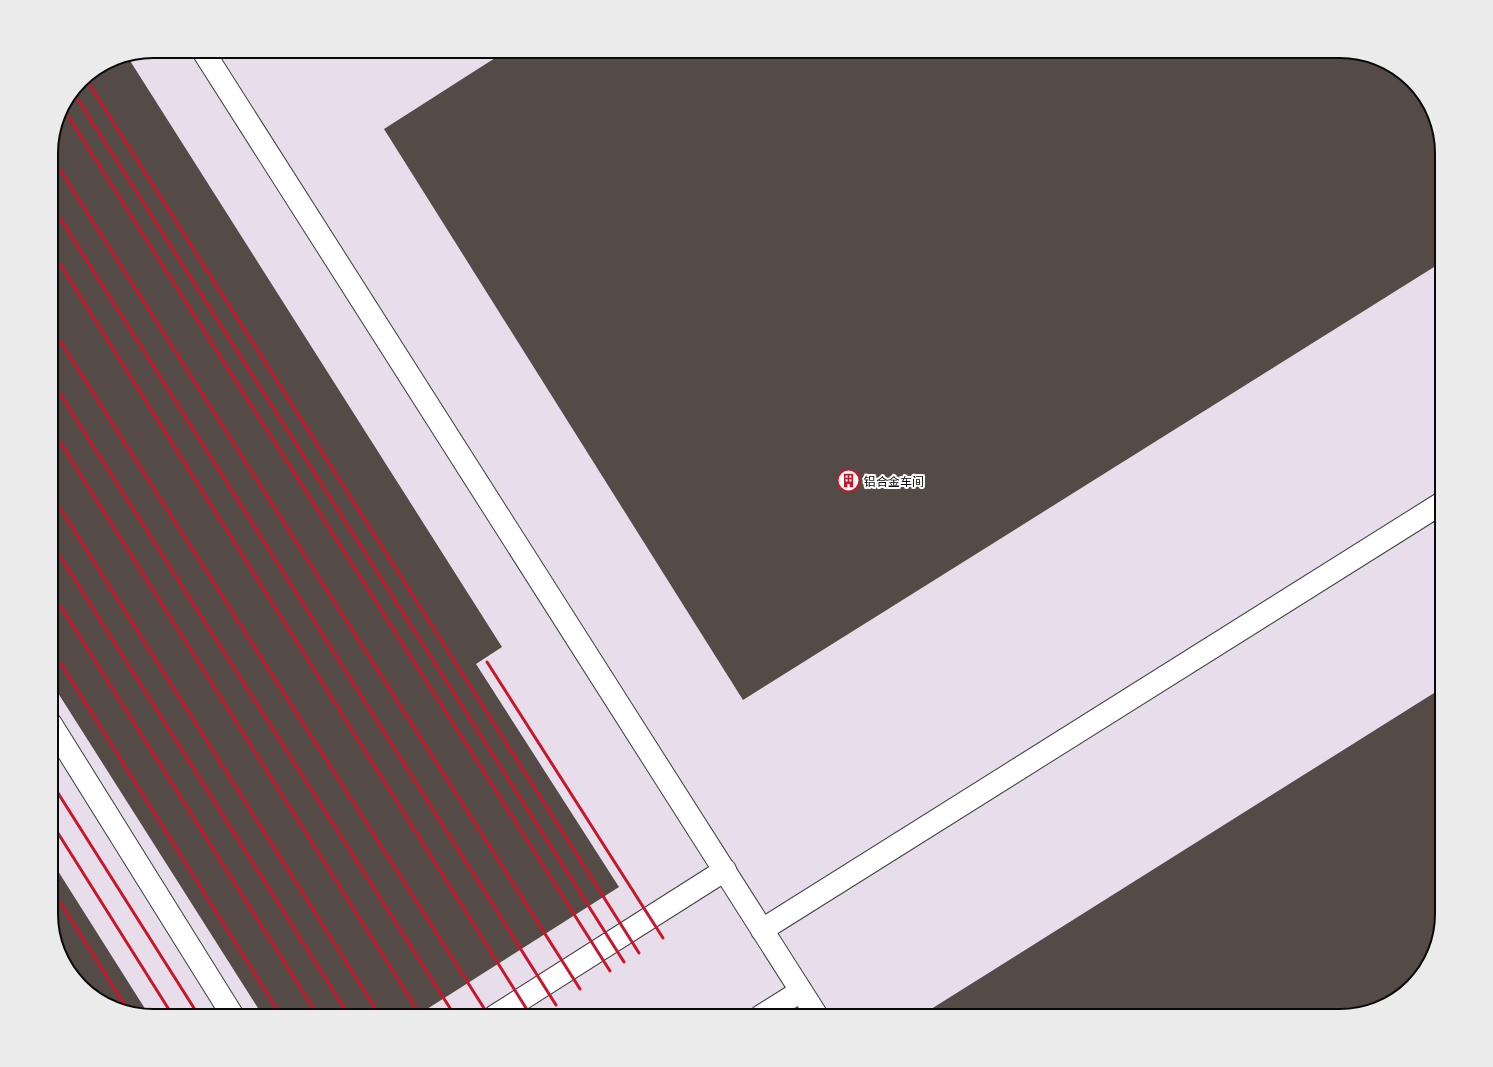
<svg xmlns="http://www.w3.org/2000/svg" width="1493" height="1067" font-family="'PT Serif','Noto Sans SC',serif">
  <rect width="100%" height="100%" fill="#fff9e8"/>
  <path fill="#e8ddeb" d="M153,51H1340L1373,56L1402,72L1431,108L1442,153V914L1437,947L1421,976L1385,1005L1340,1016H153L120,1011L91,995L62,959L51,920V146L62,108L86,76L114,59Z"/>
  <g fill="#544a46">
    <path d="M506,51H1340L1373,56L1402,72L1412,85L1434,119L1442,153V262L743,700L384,129Z"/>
    <path d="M127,56L502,647L476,664L619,887L416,1016H263L51,682V146L62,108L86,76L114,59Z"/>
    <path d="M1442,688V914L1437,947L1421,976L1385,1005L1340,1016H920Z"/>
    <path d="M51,860L149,1015L120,1011L91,995L62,959L51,920Z"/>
  </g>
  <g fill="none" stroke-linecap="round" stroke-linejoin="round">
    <defs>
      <g id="minor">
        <path d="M203,51L817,1016"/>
        <path d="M51,724L233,1016"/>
        <path d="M762,930L1442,503"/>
        <path d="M495,1016L725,870"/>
        <path d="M761,1016L801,991"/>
      </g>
    </defs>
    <use href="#minor" stroke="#3d3d3d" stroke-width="24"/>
    <use href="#minor" stroke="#fff" stroke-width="22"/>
    <g stroke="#c6172c" stroke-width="3">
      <path d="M85,78L639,953"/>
      <path d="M73,92L624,962"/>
      <path d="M62,107L610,971"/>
      <path d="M51,156L580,989"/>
      <path d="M51,204L556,1005"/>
      <path d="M51,250L531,1016"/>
      <path d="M51,327L489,1016"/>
      <path d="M51,380L455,1016"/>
      <path d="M51,428L421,1016"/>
      <path d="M51,494L380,1016"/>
      <path d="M51,542L349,1016"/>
      <path d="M51,591L318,1016"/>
      <path d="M51,648L281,1016"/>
      <path d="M487,662L663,938"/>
      <path d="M51,782L199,1016"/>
      <path d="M51,822L173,1016"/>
      <path d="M51,888L129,1012"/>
    </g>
  </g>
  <defs>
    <symbol id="building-ring" viewBox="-11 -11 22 22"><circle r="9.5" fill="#fff" stroke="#c6172c" stroke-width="1.5"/><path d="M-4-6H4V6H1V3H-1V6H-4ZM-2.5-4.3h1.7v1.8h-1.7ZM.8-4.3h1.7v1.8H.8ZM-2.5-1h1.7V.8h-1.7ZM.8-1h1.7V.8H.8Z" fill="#c6172c"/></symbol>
  </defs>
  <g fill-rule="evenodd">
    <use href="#building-ring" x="836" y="468" width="25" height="25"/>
  </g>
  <g text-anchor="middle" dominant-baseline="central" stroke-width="4" stroke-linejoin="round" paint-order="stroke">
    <g font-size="12" fill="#0a0a0a" stroke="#fff" text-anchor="start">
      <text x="864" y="481">铝合金车间</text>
    </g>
  </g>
  <path d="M0 0H1493V1067H0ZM153 58H1340A95 95 0 0 1 1435 153V914A95 95 0 0 1 1340 1009H153A95 95 0 0 1 58 914V153A95 95 0 0 1 153 58Z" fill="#ebebeb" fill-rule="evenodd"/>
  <path fill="none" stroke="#0a0a0a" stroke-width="2" d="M153 58H1340A95 95 0 0 1 1435 153V914A95 95 0 0 1 1340 1009H153A95 95 0 0 1 58 914V153A95 95 0 0 1 153 58Z"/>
</svg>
